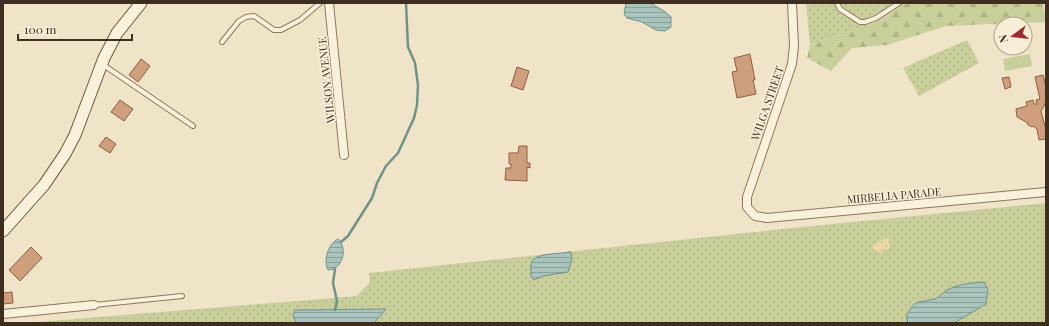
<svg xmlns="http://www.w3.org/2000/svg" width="1049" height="326" font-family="'Playfair Display',serif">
  <defs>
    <pattern id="grass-dots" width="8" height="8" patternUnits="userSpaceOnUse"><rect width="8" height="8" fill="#c9cf9b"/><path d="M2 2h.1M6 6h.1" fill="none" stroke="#aeb285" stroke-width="1.8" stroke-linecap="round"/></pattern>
    <pattern id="forest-firs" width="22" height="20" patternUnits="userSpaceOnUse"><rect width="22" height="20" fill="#c9cf9b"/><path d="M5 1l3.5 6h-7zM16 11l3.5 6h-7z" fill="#aeb285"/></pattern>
    <pattern id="sand-dots" width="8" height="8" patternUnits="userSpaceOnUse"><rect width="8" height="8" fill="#ecd9a5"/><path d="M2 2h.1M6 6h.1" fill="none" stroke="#cbbb8e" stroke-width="1.8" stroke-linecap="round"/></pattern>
    <pattern id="water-rules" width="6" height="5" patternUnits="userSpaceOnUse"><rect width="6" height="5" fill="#a9c4bc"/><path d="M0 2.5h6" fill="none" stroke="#8ba098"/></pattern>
  </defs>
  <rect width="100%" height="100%" fill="#f0e4c8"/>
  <g fill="url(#grass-dots)">
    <path d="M806,3H907L877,22L810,45Z"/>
    <path d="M967,40L979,63L919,96L903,68Z"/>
    <path d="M1046,203V323H25L357,296L370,282L369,273L792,228Z"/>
  </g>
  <path fill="url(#forest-firs)" d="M907,3H1043L1046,22L946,26L887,45L852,48L831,71L807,58L810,45L877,22Z"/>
  <path fill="url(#sand-dots)" d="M887,237L890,240L888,243L890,246L889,249L886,250L883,247L884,251L880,254L878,251H873V246Z"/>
  <path fill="#c9cf9b" d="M1030,54L1032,66L1005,71L1003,59Z"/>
  <g fill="url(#water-rules)" stroke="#6f938a">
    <path d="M626,3H650L664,11L671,17V27L665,31L656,30L642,22L627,18L624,14Z"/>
    <path d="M338,239C348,248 343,270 328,270C323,261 328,244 338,239Z"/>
    <path d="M569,252H571L572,259L568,272L543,276L534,280C530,277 531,273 531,268C531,265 531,261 534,259C541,253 560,254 569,252Z"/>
    <path d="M984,282L988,289L986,304L954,323H908L906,316C916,298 917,304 934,299C939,298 942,293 947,290C959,284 970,283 984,282Z"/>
    <path d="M386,309L374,323H296L293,315L295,310Z"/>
  </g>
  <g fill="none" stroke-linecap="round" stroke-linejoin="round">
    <g stroke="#6f938a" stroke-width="2.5">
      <path d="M341,242L348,236L372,198L377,183L386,166L398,153L414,118L417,105L418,85L415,63L408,47L406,3"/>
      <path d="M335,269L333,283L337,301L335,310"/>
    </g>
  </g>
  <g fill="#cf9f7d" stroke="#8d5f41">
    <path d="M750,54L755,80H753L756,94L737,98L732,72L737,71L734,58Z"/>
    <path d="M141,59L150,66L138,82L129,75Z"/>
    <path d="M517,67L529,71L523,90L511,86Z"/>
    <path d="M1043,75L1046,87V103L1041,111L1046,130V139L1039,140L1037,129L1033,126L1032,127L1027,124L1028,123L1017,117L1016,109L1027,106L1026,102L1033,100L1034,104H1037L1036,100L1040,99L1035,77Z"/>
    <path d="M1009,77L1011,87L1005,89L1002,78Z"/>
    <path d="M120,100L133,109L124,121L111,112Z"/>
    <path d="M106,137L116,144L110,153L99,146Z"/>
    <path d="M519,146H527V163H530V168L527,167V181L505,180L506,168H511V164H509V153H518Z"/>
    <path d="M31,247L42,258L20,281L9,270Z"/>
    <path d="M12,292L13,303L3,304V293Z"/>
  </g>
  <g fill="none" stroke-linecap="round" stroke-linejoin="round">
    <defs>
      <g id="service">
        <path d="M837,3L840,9L860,22H865L876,18L899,3"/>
        <path d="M222,42L239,21L246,17L254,16L274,30H281L300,20L320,3"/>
        <path d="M102,64L193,126"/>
        <path d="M94,305L182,296"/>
      </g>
      <g id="minor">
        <path d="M329,3L344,155"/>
        <path d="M792,3L794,46L792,64L747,197V207L755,216L767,218L1046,192"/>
        <path d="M3,314L94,305"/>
      </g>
      <path id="secondary" d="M3,231L44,185L65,154L75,135L104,58L117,33L141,3"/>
    </defs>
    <use href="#service" stroke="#8d765c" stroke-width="6"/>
    <use href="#minor" stroke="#8d765c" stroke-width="10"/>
    <use href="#secondary" stroke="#6f573f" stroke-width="13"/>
    <use href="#service" stroke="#faf1dc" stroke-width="4"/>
    <use href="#minor" stroke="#faf1dc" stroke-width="8"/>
    <use href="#secondary" stroke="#faf1dc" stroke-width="11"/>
  </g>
  <g text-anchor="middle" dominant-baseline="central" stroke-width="3" stroke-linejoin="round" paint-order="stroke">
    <g font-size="11" fill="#3d2e20" stroke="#f7eed8">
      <text transform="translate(326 80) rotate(-96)">WILSON AVENUE</text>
      <text transform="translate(767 103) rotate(-71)">WILGA STREET</text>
      <text transform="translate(894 195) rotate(-5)">MIRBELIA PARADE</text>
    </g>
  </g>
  <rect width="1049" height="326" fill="none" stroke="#3d2e20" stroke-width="8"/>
  <g transform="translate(1013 36) rotate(255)"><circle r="19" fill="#f7eed8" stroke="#ada18e"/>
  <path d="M0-3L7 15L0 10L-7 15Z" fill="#9e2a2b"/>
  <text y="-6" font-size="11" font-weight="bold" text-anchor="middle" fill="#3d2e20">N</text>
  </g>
  <path d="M18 34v6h114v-6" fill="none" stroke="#3d2e20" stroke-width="2"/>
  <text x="24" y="34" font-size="12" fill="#3d2e20" stroke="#f7eed8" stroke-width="3" paint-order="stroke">100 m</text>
</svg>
